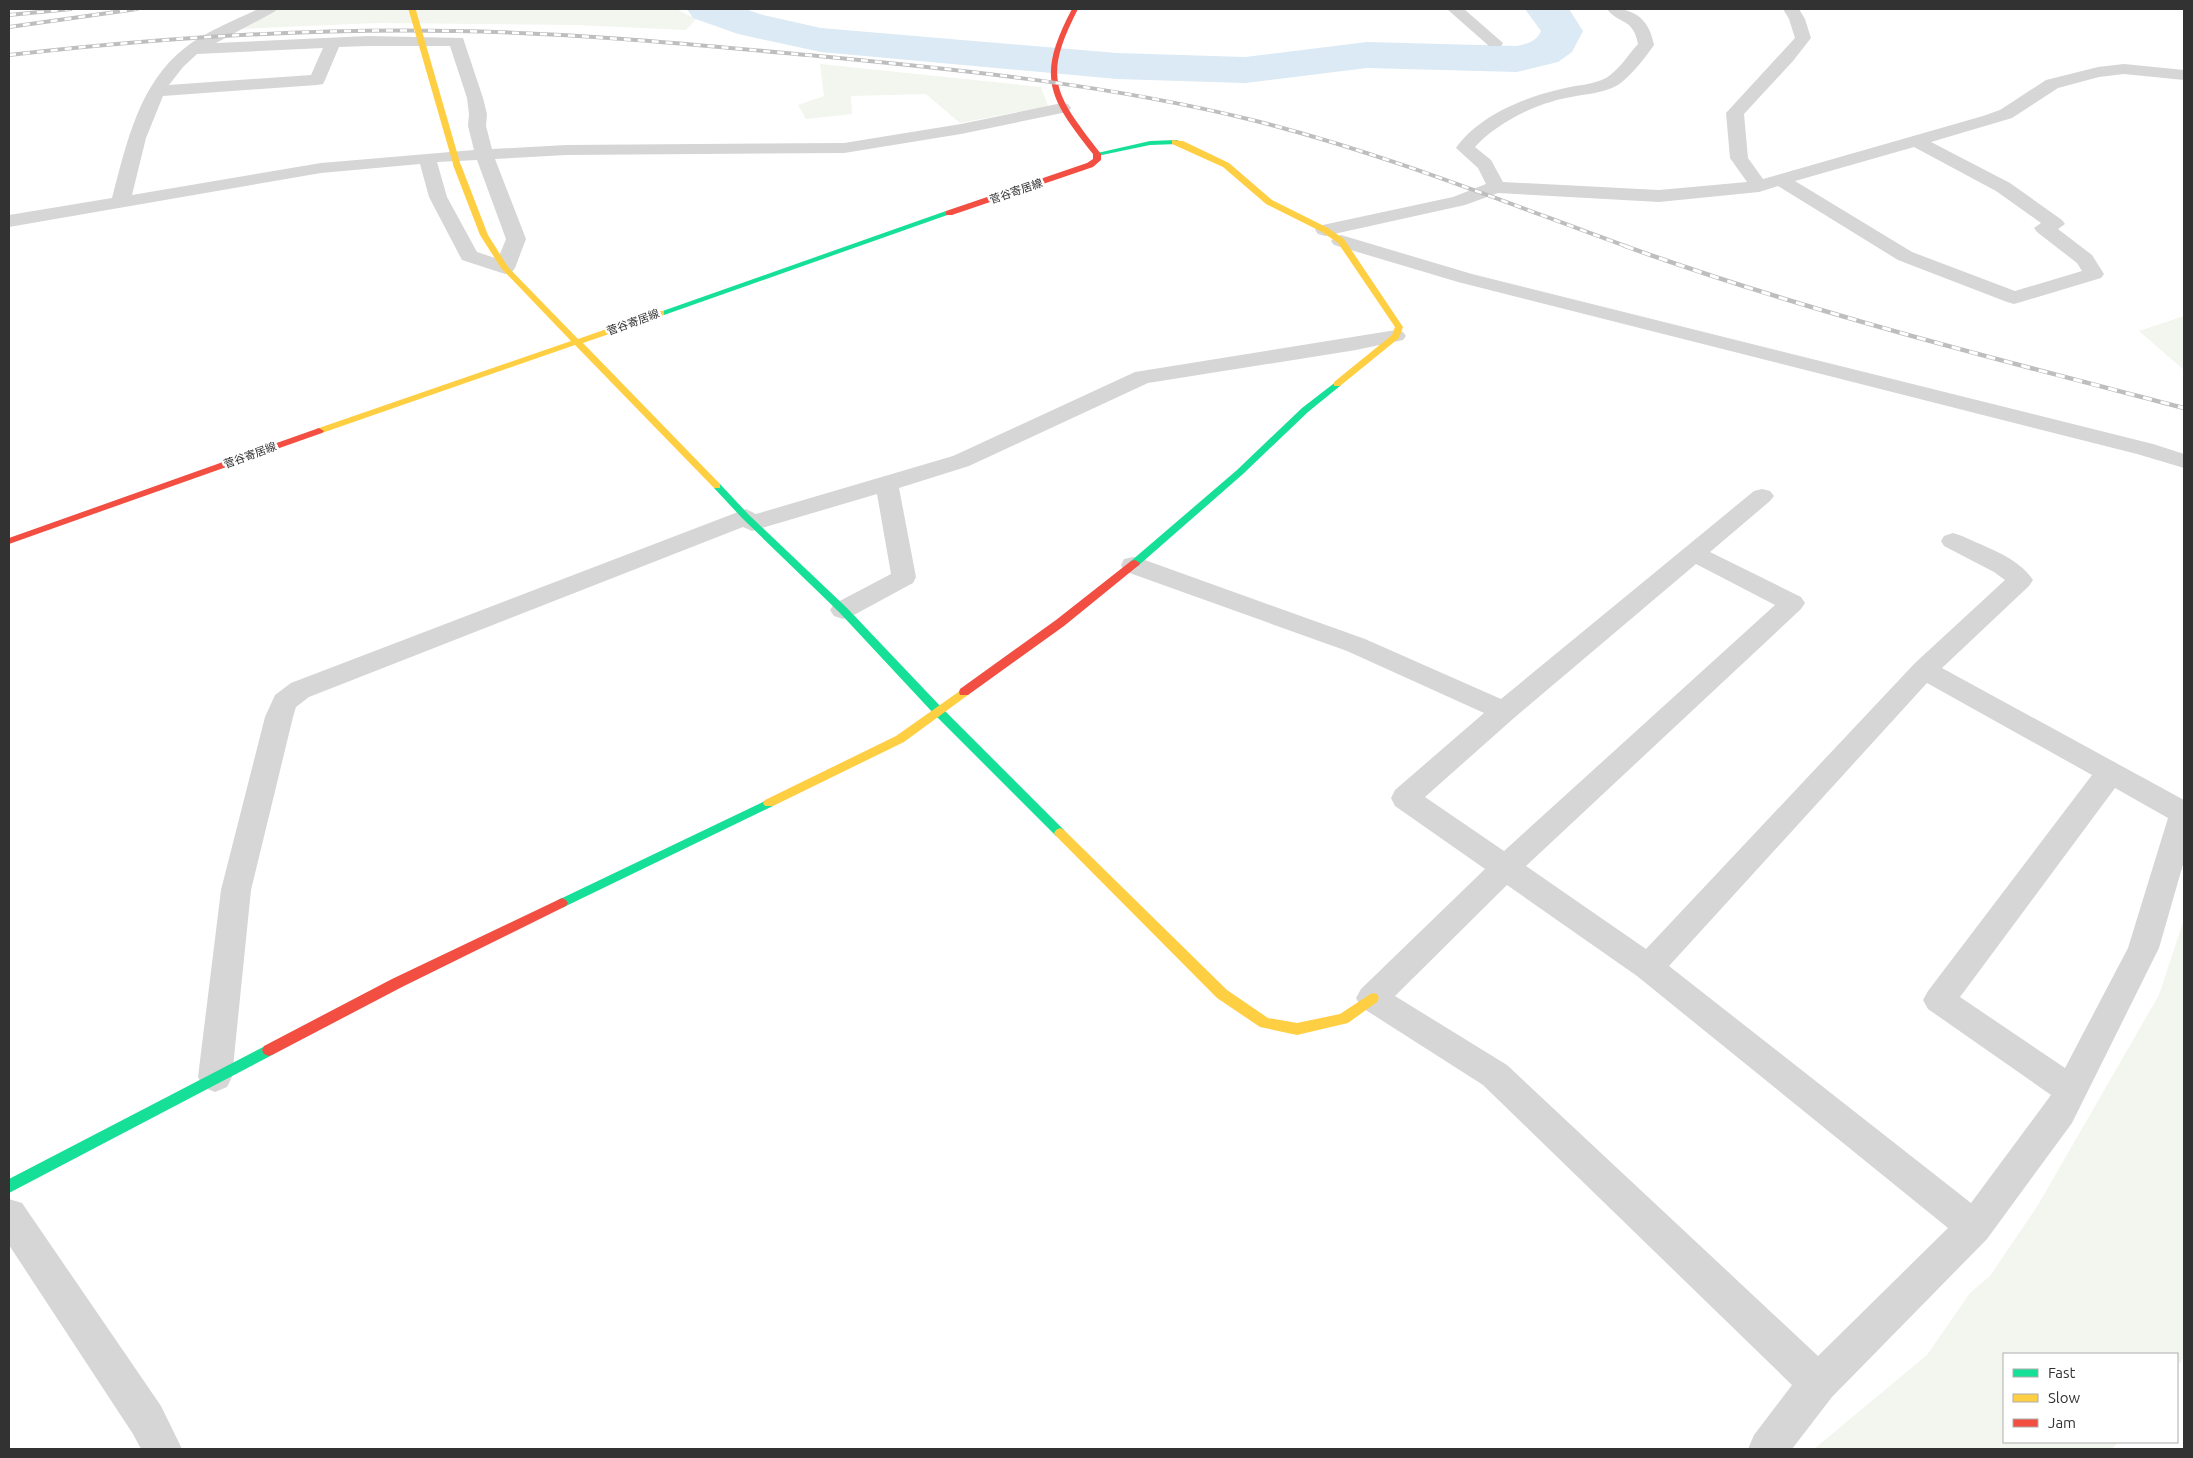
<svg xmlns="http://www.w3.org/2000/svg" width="2193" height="1458" font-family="Ubuntu,'Noto Sans JP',sans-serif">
  <rect width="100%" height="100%" fill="#fff"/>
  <g fill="#f2f6ee">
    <path d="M278,9H676L696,19L686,30L576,25L376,23L239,29Z"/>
    <path d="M820,64L1041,87L1048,106L960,123L926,94L851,96L852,114L806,119L798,105L824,96Z"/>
    <path d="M2184,316V370L2139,331Z"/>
    <path d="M2184,919V1357L2177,1367V1354H2004V1442H2118L2112,1449H1814L1927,1355L1970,1293L1990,1276L2038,1205L2159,995Z"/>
  </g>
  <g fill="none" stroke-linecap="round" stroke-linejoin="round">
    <path fill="#dbeaf4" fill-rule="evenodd" d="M687,9H745L763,15L821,28L1117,53L1245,57L1367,42L1517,46C1527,44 1537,41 1541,31L1525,9H1569L1583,31L1572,52L1558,62L1517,72L1367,68L1245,83L1117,79L821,52L738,34L693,18Z"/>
    <g fill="#d6d6d6" fill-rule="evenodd">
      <path d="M258,9H277L274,12L216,43L368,36L463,38L483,98L487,114L486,126L492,149L566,145L844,143L961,124L1062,103L1068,104L1071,108L1068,112L1062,113L961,134L844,153L566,155L495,159L526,239L515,268L512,272L505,274L462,260L429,197L420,164L321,173L9,227V215L112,198C127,142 139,83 186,47C203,33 237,19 258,9ZM368,46H450L467,98L469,114L468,126L474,150L321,163L132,195L146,138L163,96L317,85L323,84L325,80L339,47ZM323,48L311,75L169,85L183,67L197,54ZM477,160L506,239L498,259L477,252L447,197L437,162Z"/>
      <path d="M1447,9H1464L1503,43L1501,46H1489Z"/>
      <path d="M1607,9C1633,7 1649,18 1654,45C1645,58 1631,76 1618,85C1602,94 1583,94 1566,98C1535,104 1497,123 1475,147L1491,160L1503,182L1659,190L1747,182L1730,158L1726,113L1795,38L1789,19L1783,9H1799L1805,19L1811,38L1793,61L1744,114L1748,158L1763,179L1983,116L2000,110L2046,80L2098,67L2124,64L2184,70V80L2124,74L2099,77L2058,88L2012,118L1931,142L2010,183L2062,220L2065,224L2058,229L2092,255L2104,274L2101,278L2021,302L2014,304L2007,302L1898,260L1778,186L1759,192L1659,202L1498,193L1465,205L1325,236L1318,234L1315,230L1318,226L1453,197L1486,184L1478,168L1456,148C1478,116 1525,97 1561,89C1576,85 1593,85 1606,78C1619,70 1628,55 1638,44C1633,17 1619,25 1607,9ZM1914,147L1996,191L2041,223L2034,228L2037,232L2077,263L2082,271L2015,291L1912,252L1795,181Z"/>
      <path d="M1341,235L1472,274L2153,444L2184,454V468L2137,454L1458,282L1334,245L1331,241L1334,237Z"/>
      <path d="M1396,330L1403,332L1406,336L1403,340L1356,350L1148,383L969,466L899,488L916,577L913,583L852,616L843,619L834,616L830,610L834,604L891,574L877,494L752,531L743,527L309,697L296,707L293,717L251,890L232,1077L227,1087L215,1092L203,1087L198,1077L221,890L265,717L275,695L291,683L738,512L746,509L756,514L953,456L1135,372Z"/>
      <path d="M1762,489L1770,491L1774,496L1770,501L1710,552L1801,597L1805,603L1801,609L1526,866L1646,949L1915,663L2005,580L1994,572L1944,546L1941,541L1944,536L1953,533L1962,536C1985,547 2018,557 2033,580L2029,586L1942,668L2184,800V861L2159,948L2072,1123L1987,1239L1832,1397L1792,1449H1748L1754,1435L1792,1385L1483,1085L1361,1007L1356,998L1361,989L1485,869L1395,806L1391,798L1395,790L1484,713L1347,651L1124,571L1121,565L1124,559L1133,557L1142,559L1365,639L1501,699L1754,491ZM1696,564L1775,605L1504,851L1425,797L1514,718ZM1927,683L2092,775L1928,991L1923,1000L1928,1009L2051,1095L1971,1203L1669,966ZM2115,788L2168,818L2128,948L2065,1068L1960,997ZM1507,885L1637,976L1948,1228L1818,1356L1507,1065L1395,996Z"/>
      <path d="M9,1199L22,1203L161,1406L182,1449H141L133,1434L9,1245Z"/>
    </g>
    <g fill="#16e098" fill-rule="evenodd">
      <path d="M1175,140H1178V144L1150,145L1097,156L1093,154L1150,141Z"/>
      <path d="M946,211L953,213L664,315H658L657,313Z"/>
      <path d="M1337,381L1341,384L1340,386L1308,412L1243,474L1139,565H1131L1130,563L1131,561L1237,470L1302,408Z"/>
      <path d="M717,483L720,484L749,515L847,608L943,709L1064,830L1066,833L1064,836H1056L935,715L839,612L743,519L714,488V484Z"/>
      <path d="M769,799L773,800L775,803L773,806L566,906L562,908L558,906L556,903L558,900Z"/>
      <path d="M269,1044L274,1046L276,1050L274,1054L9,1193V1179Z"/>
    </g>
    <g fill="#ffcf43" fill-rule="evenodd">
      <path d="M1172,140L1183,141L1229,163L1272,200L1328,228L1344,239L1403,327L1399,338L1340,386H1334V382L1392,335L1395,327L1338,243L1322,232L1266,204L1223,167L1172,144Z"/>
      <path d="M454,163L461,165L488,235L508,267L578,339L658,311H664V315L583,343L720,484V488H714L575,345L322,433H316V429L571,341L501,268L480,235L453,165Z"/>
      <path d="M964,688L968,689L969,692L968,695L904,742L773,806H765L763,803L765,800L896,736Z"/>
      <path d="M1060,828L1064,830L1227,990L1268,1018L1297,1023L1340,1014L1372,993L1377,994L1379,998L1377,1002L1348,1023L1297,1035L1260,1027L1217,998L1056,836L1054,833L1056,830Z"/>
    </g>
    <g fill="#f24e42" fill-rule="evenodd">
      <path d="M1072,9H1078C1041,80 1056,95 1101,154V160L1093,167L952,215H946V211L1087,163L1093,159V154C1048,97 1036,77 1072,9Z"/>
      <path d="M319,428L324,431L322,433L9,544V538Z"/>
      <path d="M1135,560L1140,563L1139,565L1064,626L968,695H960L959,692L960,689L1056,620L1131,561Z"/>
      <path d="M562,898L566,900L568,903L566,906L402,987L274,1054L269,1056L264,1054L262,1050L264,1046L392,979Z"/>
    </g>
    <defs>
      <g id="rail-far1">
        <path d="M9,15L71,9"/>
        <path d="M9,27L137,9"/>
        <path d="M9,55C157,38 306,28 455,31C577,33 697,45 818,56C964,70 1110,85 1252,120C1381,152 1504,202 1628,247"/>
      </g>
      <path id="rail" d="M1625,246C1808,312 1996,359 2184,408"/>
    </defs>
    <use href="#rail-far1" stroke="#bebebe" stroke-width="4"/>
    <use href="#rail" stroke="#bebebe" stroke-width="4.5"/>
    <use href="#rail-far1" stroke="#fff" stroke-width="2.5" stroke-dasharray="7" stroke-linecap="butt"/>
    <use href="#rail" stroke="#fff" stroke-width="3" stroke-dasharray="9" stroke-linecap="butt"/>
    <path stroke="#ffcf43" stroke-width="7" d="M412,9L457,165"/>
  </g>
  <g text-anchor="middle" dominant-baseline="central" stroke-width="5" stroke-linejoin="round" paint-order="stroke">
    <g font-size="11" fill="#323232" stroke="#fff">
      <text transform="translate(1016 191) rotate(-19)">菅谷寄居線</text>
      <text transform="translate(633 322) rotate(-20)">菅谷寄居線</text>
      <text transform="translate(250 455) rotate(-20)">菅谷寄居線</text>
    </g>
  </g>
  <rect width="2193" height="1458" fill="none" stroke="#323232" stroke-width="20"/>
  <rect x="2003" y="1353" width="175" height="90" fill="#ffffff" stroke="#adadad"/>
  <rect x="2013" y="1369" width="25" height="8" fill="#16e098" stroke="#adadad"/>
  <text x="2048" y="1378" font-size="15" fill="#323232">Fast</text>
  <rect x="2013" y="1394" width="25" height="8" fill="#ffcf43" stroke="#adadad"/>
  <text x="2048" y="1403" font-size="15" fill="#323232">Slow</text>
  <rect x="2013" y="1419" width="25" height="8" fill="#f24e42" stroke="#adadad"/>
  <text x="2048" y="1428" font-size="15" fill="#323232">Jam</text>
</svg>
